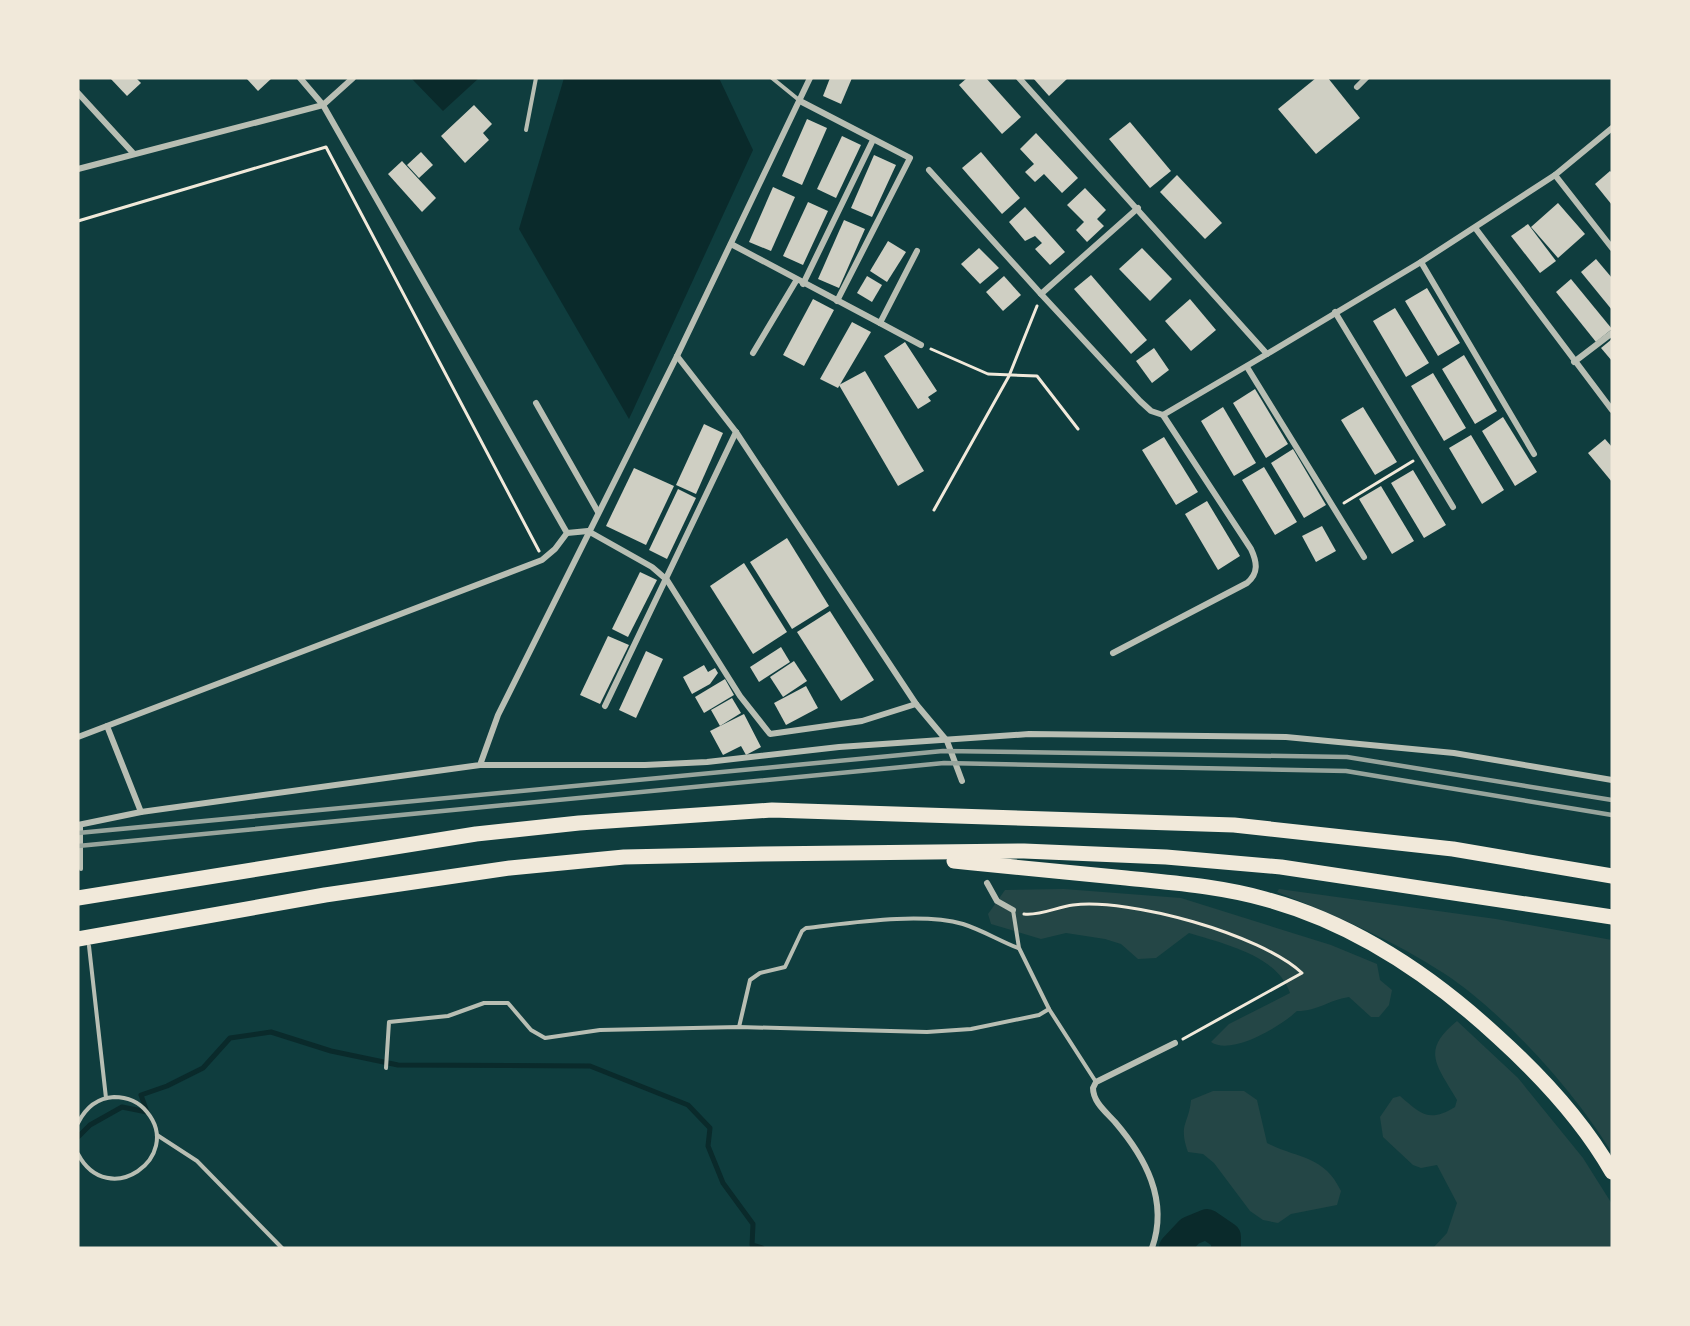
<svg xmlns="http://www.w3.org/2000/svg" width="1690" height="1326" font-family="Cabin,sans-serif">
  <rect width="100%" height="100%" fill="#0f3d3e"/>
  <g fill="#244646">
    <path d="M1064,889L1181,898L1331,945L1377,964L1380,980L1392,990L1389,1005L1379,1017H1371L1349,997C1328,1000 1319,1011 1297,1011C1281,1026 1232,1056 1211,1042L1229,1024L1290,993C1277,955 1224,944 1189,933L1156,958L1138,959L1121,944L1105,939L1066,933L1041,939L991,924L988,914L1005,890Z"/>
    <path d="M1279,889L1496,919L1612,940V1153C1575,1092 1505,1014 1445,974C1393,940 1335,915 1277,892Z"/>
    <path d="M1457,1021L1518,1078L1583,1158L1612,1204V1248H1433L1447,1233L1457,1203L1437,1165L1421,1168L1413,1165L1383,1137L1380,1117L1393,1098L1400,1096C1421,1114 1429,1123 1455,1107L1457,1100C1437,1065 1420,1051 1457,1021Z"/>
    <path d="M1213,1091H1244L1257,1100L1267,1143C1298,1159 1324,1155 1341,1191L1337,1205L1291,1214L1278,1223L1263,1220L1250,1211L1214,1163L1203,1154L1188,1152C1178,1124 1189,1124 1191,1100Z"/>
  </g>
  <g fill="#0a2a2b">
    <path d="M411,78H479L443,111Z"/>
    <path d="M564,78H719L753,150L629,419L519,229Z"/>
  </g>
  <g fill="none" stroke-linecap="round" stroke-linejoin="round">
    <path stroke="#0a2a2b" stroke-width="5" d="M78,1137L90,1125L122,1107L147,1112L141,1095L167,1086L203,1068L230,1038L271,1032L331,1051L398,1065L590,1066L688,1105L710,1128L708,1146L723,1183L753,1224L752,1245L762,1248"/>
    <path stroke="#0a2a2b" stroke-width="30" d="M1174,1248L1190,1231L1207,1224L1226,1237V1248"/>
  </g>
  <g fill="#cfcfc3">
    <path d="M110,78H136L141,83L127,96Z"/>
    <path d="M246,78H272L258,91Z"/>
    <path d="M830,78H852L841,104L823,96Z"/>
    <path d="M967,78H986L1021,117L1002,134L959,85Z"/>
    <path d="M1033,78H1068L1049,96Z"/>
    <path d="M1316,78H1328L1360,118L1316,154L1278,109Z"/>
    <path d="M474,105L492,124L483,133L489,140L465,163L441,136Z"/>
    <path d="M807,119L827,128L802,185L782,176Z"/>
    <path d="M1130,122L1171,171L1150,188L1109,139Z"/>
    <path d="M1036,133L1078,178L1062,193L1044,174L1035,182L1025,172L1034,164L1020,149Z"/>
    <path d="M842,136L861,145L836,198L817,189Z"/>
    <path d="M421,152L433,165L419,178L407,165Z"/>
    <path d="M981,152L1020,198L1002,214L962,168Z"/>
    <path d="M874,155L896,165L872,217L851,208Z"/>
    <path d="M402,161L436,198L422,212L388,174Z"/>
    <path d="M1610,171L1612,173V205L1595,184Z"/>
    <path d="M1177,175L1222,223L1205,239L1160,192Z"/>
    <path d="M773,187L795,197L771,251L749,242Z"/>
    <path d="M1085,188L1106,210L1097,219L1104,226L1087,242L1076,230L1084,222L1067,205Z"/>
    <path d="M808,202L828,211L803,265L783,256Z"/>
    <path d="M1558,203L1585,234L1558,258L1531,227Z"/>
    <path d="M1025,207L1065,252L1050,265L1035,249L1042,243L1035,236L1025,241L1009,222Z"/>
    <path d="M844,220L865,229L839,288L818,279Z"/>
    <path d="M1528,224L1556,261L1540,273L1511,236Z"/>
    <path d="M888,241L906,252L887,282L870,271Z"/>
    <path d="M979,248L999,268L980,284L961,264Z"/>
    <path d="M1142,248L1172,279L1150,301L1119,269Z"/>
    <path d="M1596,259L1612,278V310L1581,272Z"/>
    <path d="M1091,275L1147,340L1131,354L1074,289Z"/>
    <path d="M867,276L882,285L872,302L857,293Z"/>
    <path d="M1004,276L1021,295L1003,311L986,292Z"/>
    <path d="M1571,279L1612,329L1596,342L1556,292Z"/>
    <path d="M1427,288L1460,343L1438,356L1405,301Z"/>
    <path d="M813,299L834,310L804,366L783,355Z"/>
    <path d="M1190,299L1216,330L1191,351L1165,321Z"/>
    <path d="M1395,308L1429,363L1406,377L1373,321Z"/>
    <path d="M852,322L871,332L838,388L820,379Z"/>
    <path d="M1612,339V361L1601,348Z"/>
    <path d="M905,342L937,391L928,397L931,401L918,409L884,356Z"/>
    <path d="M1154,348L1169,370L1152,383L1136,361Z"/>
    <path d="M1464,355L1497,411L1475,424L1442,369Z"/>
    <path d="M865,371L924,471L898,486L839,385Z"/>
    <path d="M1433,373L1466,428L1444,441L1411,386Z"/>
    <path d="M1255,389L1288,444L1266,458L1233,403Z"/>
    <path d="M1223,407L1256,463L1234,476L1201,421Z"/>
    <path d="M1363,407L1397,462L1375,475L1341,420Z"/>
    <path d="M1503,417L1537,472L1515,486L1482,431Z"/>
    <path d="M704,424L723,433L696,494L676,485Z"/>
    <path d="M1471,435L1504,490L1482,504L1449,448Z"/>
    <path d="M1164,437L1198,492L1176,505L1142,450Z"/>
    <path d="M1605,439L1612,447V482L1588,453Z"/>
    <path d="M1293,449L1326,505L1304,518L1271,463Z"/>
    <path d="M1264,467L1297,522L1275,535L1242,480Z"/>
    <path d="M634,468L674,486L646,545L606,526Z"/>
    <path d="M1413,470L1446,525L1424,538L1391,483Z"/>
    <path d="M1381,486L1414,541L1392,554L1359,499Z"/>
    <path d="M678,489L696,498L667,559L649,550Z"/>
    <path d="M1207,501L1240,556L1218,570L1185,514Z"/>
    <path d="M1322,526L1336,551L1316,562L1302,536Z"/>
    <path d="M787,538L829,606L792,629L750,562Z"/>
    <path d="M744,563L787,632L753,654L710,586Z"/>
    <path d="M640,572L657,580L628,637L612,629Z"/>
    <path d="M830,611L874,680L841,701L797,632Z"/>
    <path d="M608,636L629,645L600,704L580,695Z"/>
    <path d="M781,647L790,662L759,682L750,667Z"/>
    <path d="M646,651L663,659L636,718L619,710Z"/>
    <path d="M794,661L807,681L783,697L770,677Z"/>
    <path d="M704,665L708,672L715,668L718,673L710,684L692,694L683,677Z"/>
    <path d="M725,679L734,695L704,713L695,697Z"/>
    <path d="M806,686L818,708L786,725L774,703Z"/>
    <path d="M732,698L741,713L720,726L711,710Z"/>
    <path d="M744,714L761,747L746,755L741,746L723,755L710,731Z"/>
  </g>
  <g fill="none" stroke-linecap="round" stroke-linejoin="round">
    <g stroke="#f1e9da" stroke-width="3">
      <path d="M78,221L326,147L539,551"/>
      <path d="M931,349L988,374L1037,376L1078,429"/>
      <path d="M1344,503L1413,461"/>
      <path d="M934,510L1009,376L1037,306"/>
      <path d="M1024,914C1040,916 1057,907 1073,905C1130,898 1260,934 1302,973L1183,1039"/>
    </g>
    <g stroke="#b8beb3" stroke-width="4">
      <path d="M772,78L799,100"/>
      <path d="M526,130L536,78"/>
      <path d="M81,825V869"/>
      <path d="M89,946L106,1098"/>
      <path d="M1049,1009L1096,1082"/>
      <path d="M739,1027L750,980L760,973L785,967L802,931L806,928C851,923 920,912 963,924C982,930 1000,941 1018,948"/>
      <path d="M386,1068L389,1022L448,1016L484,1003H508L531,1030L545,1038L600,1030L739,1027L927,1032L971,1029L1039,1015L1049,1009L1019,948L1013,910"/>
      <path d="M78,1123C85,1109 97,1098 114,1097C127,1097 139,1102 147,1112C184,1157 108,1211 78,1154"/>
      <path d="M157,1135L197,1161L282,1248"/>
    </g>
    <g stroke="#b8beb3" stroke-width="6">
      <path d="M1019,78L1267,354L1421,262L1555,175L1612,248"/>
      <path d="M1357,87L1366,78"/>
      <path d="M78,93L133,153"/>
      <path d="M800,101L910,158L837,301"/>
      <path d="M78,169L323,105L353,78"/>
      <path d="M929,170L1041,294L1138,208"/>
      <path d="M1555,175L1612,128"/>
      <path d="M1476,229L1612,410"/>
      <path d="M731,244L880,323L917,251"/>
      <path d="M1421,262L1534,454"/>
      <path d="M803,284L873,140"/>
      <path d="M1041,294L1140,401L1151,411L1163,415L1267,354"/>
      <path d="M1335,312L1453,507"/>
      <path d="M880,323L921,345"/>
      <path d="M753,353L796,281"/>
      <path d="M677,356L736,432L916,704"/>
      <path d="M1574,362L1612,333"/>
      <path d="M1247,367L1364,557"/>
      <path d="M536,403L598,512"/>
      <path d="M567,533L588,531L652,567L667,580L740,696L770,734L862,721L916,704L947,741L962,781"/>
      <path d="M1113,653L1247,583C1259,573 1257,562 1251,549L1163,415"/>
      <path d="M605,706L736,432"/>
      <path d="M107,726L141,812"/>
      <path d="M78,737L542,560L555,549L567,533L323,105L300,78"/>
      <path d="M480,765H645L707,762L839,747L1029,734L1286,737L1454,753L1612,780"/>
      <path d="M78,825L141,812L480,765L498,715L677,356L810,78"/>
      <path d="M987,883L997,901L1013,910"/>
      <path d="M1152,1248C1169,1200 1145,1157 1115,1122C1106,1112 1093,1102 1093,1088L1096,1082L1175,1043"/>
    </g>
    <g stroke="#f1e9da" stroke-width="15">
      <path d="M954,861C1011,867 1068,872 1126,878C1173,883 1219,886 1265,899C1354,923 1431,975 1498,1037C1541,1076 1583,1121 1612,1172"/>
      <path d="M78,898L476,834L579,823L772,810L1234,825L1453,849L1612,876"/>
      <path d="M78,939L325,895L510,868L624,857L762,854L1024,851L1166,857L1281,867L1612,917"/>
    </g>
    <g stroke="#97a49c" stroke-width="4.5">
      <path d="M78,833L943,751L1347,757L1612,800"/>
      <path d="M78,846L944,763L1346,771L1612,815"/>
    </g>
  </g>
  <rect width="1690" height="1326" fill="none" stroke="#f1e9da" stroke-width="159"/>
</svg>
